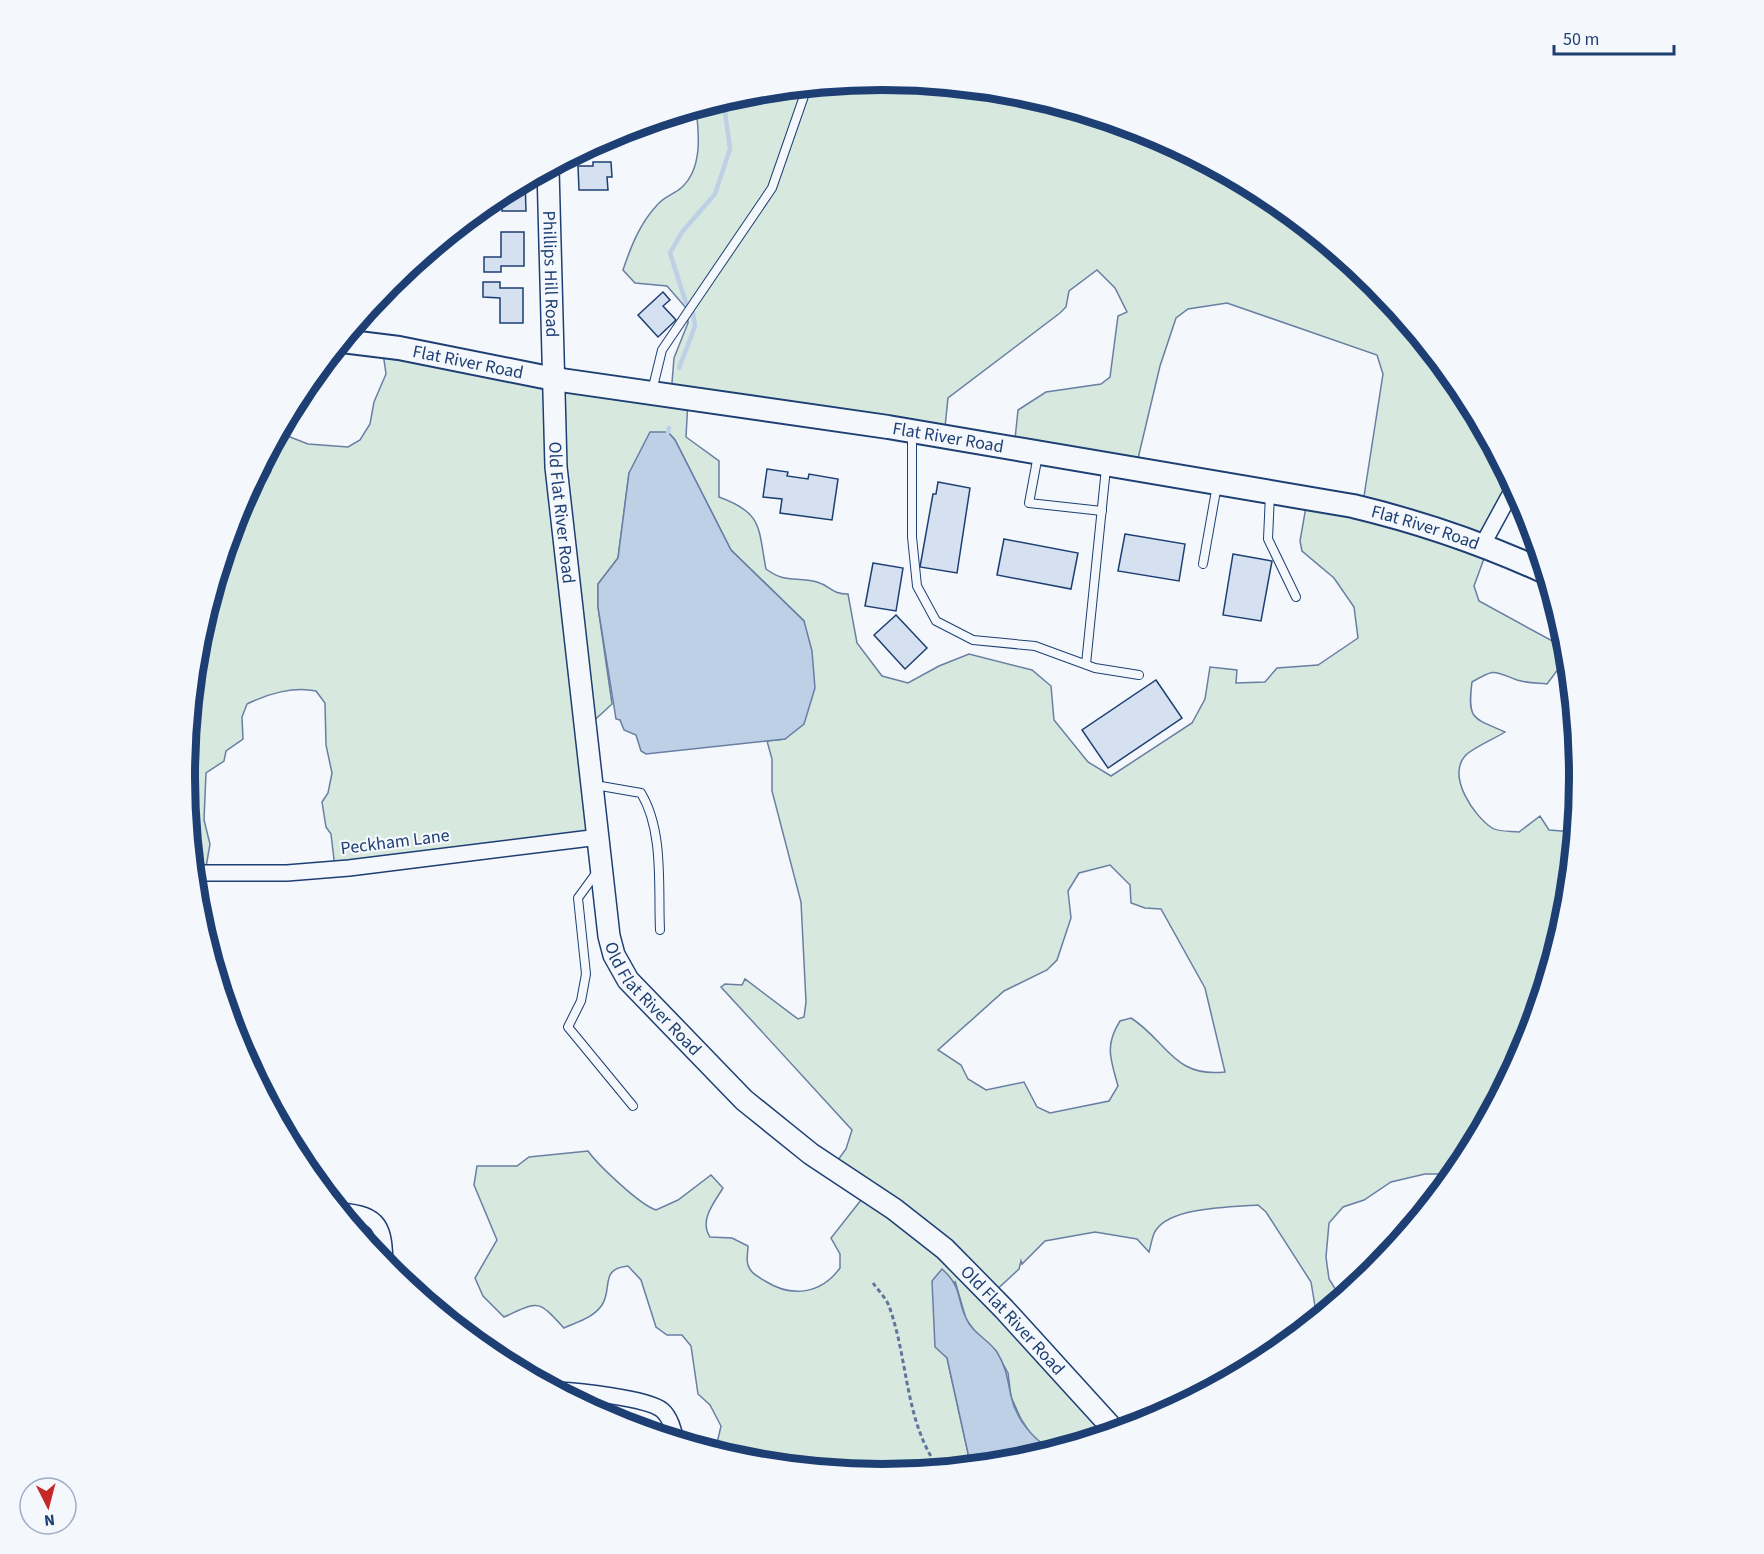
<svg xmlns="http://www.w3.org/2000/svg" width="1764" height="1554" font-family="'Source Sans 3',sans-serif">
  <rect width="100%" height="100%" fill="#f4f7fb"/>
  <path fill="#d7e8df" stroke="#687fa3" stroke-width="1.5" fill-rule="evenodd" d="M882,80L1010,92C1013,95 1018,99 1021,101C1038,108 1078,104 1087,123L1103,119L1149,133L1270,197L1375,284L1462,390L1527,510V513L1510,505L1486,553L1474,586L1479,601L1556,643L1567,646L1568,656L1547,684C1538,683 1526,683 1517,680C1493,671 1496,668 1472,682C1467,720 1473,718 1505,732C1496,738 1472,748 1465,756C1447,777 1474,816 1492,828C1498,832 1511,831 1519,832L1540,816L1549,830L1574,832L1566,913L1526,1044L1462,1165L1454,1174H1425L1391,1182L1364,1200L1343,1207L1329,1223L1326,1257L1329,1279L1341,1298L1317,1318L1311,1282L1266,1212L1258,1205C1232,1207 1171,1207 1156,1230C1152,1235 1151,1246 1149,1252L1137,1239L1095,1232L1045,1241L1022,1264L1021,1261L1019,1269L991,1295L1114,1432L1052,1451L1034,1439L1021,1419L1011,1397L1008,1373L995,1350L976,1333L966,1319L955,1281L947,1358L968,1453V1466L882,1474L746,1461L715,1452L721,1426L710,1405L698,1394L691,1346L682,1335H667L656,1327L641,1280L628,1266C599,1269 613,1288 602,1305C593,1318 577,1322 564,1328C537,1299 540,1301 504,1317L483,1296L475,1278L497,1240L474,1185L477,1166H517L529,1157L588,1151C598,1165 640,1205 656,1210L678,1200L711,1175L723,1188C714,1203 699,1220 710,1237L732,1238L748,1246C748,1252 746,1260 748,1265C750,1273 759,1277 765,1281C792,1298 821,1294 840,1268V1254L831,1238L865,1195L832,1168L846,1149L852,1130L721,987L725,984L742,985L745,979L798,1019L804,1017L806,1002L801,902L772,791V759L767,741L785,739L804,621L731,550L675,440L668,432L629,473L618,558L598,584V607L612,704L587,727L597,839L335,868L331,834L326,827L322,802L328,793L332,773L326,745L325,703L316,691C294,686 267,694 247,704L242,717L243,739L226,751L224,761L206,773L204,820L210,844L205,873L194,874L185,777L198,641L238,510L249,489L266,481L271,471L270,449L277,436L285,435L308,444L348,447L360,440L370,424L374,402L386,374L383,353L671,395L674,358L688,323L687,309L667,286L635,283L623,270C631,246 640,223 658,204C664,197 674,194 681,188C703,169 699,133 696,108L746,93ZM1097,270L1115,288L1127,312L1118,316L1110,377L1101,384L1046,392L1018,410L1014,449L1136,467L1160,366L1176,318L1188,309L1227,303L1377,355L1383,374L1362,509L1307,501L1300,541L1302,551L1334,578L1354,607L1358,638L1318,665L1277,668L1265,682L1236,683L1237,670L1210,667L1205,699L1192,723L1111,776L1088,762L1054,720L1051,686L1032,670L969,654L939,666L908,683L882,676L857,643L848,594C831,594 831,586 817,582C796,576 786,584 766,569C758,527 763,513 719,497V461L686,437L688,400L944,437L948,398L1060,313L1066,307L1069,291ZM1110,865L1130,885L1131,903L1145,908L1161,909L1205,988L1225,1072C1173,1078 1167,1041 1131,1018L1120,1021C1104,1046 1111,1060 1118,1086L1109,1101L1050,1113L1037,1107L1024,1082L986,1090L968,1079L961,1065L938,1050L1004,991L1047,970L1057,960L1071,918L1068,891L1079,873Z"/>
  <g fill="#bed0e5" stroke="#687fa3" stroke-width="1.5">
    <path d="M650,432H668L675,440L731,550L804,621L812,651L815,688L804,724L785,739L646,754L641,751L636,735L624,730L620,720L616,719L598,607V584L618,558L629,473Z"/>
    <path d="M942,1269C962,1287 956,1296 966,1318C972,1333 988,1339 997,1352C1007,1369 1007,1378 1011,1396C1016,1419 1033,1438 1052,1451L1018,1461L968,1466V1453L947,1358L935,1347L932,1281Z"/>
  </g>
  <g fill="none" stroke-linecap="round" stroke-linejoin="round">
    <g stroke="#bed0e5" stroke-width="4.5">
      <path d="M686,303L670,253L682,232L715,194L730,149L724,104L726,99"/>
      <path d="M679,368L695,326L693,313"/>
      <path d="M668,432L669,428"/>
    </g>
  </g>
  <g fill="#d5e0f0" stroke="#1d3f73" stroke-width="1.5">
    <path d="M593,162H611L612,177H607L608,190H579L578,166H593Z"/>
    <path d="M525,180L526,211H502V193Z"/>
    <path d="M501,232H524V266H501V272H484V257H501Z"/>
    <path d="M483,282H500V288H523V323H500V298L483,297Z"/>
    <path d="M663,292L670,300L663,306L676,320L658,337L638,315Z"/>
    <path d="M767,469L788,472L787,476L808,479L809,474L838,479L832,520L780,513L782,499L763,497Z"/>
    <path d="M938,482L970,488L957,573L920,567L933,494H936Z"/>
    <path d="M1125,534L1185,544L1179,581L1118,571Z"/>
    <path d="M1004,539L1078,553L1071,589L997,575Z"/>
    <path d="M1233,554L1272,561L1261,621L1223,615Z"/>
    <path d="M873,563L903,568L896,611L865,606Z"/>
    <path d="M896,615L927,648L905,669L874,635Z"/>
    <path d="M1156,680L1182,718L1108,768L1082,730Z"/>
  </g>
  <g fill="none" stroke-linecap="round" stroke-linejoin="round">
    <defs>
      <g id="lane">
        <path d="M897,81L943,88L962,87"/>
        <path d="M652,391L662,350L772,188L804,96L813,86"/>
        <path d="M912,432V537L917,586L936,621L973,640L1035,646L1095,668L1139,675"/>
        <path d="M1038,455L1029,503L1102,511"/>
        <path d="M1270,494L1268,539L1296,597"/>
        <path d="M1203,564L1217,485"/>
        <path d="M1086,664L1106,468"/>
        <path d="M595,785L641,793C664,831 658,887 660,930"/>
        <path d="M597,872L578,898L586,974L581,1001L568,1027L633,1106"/>
      </g>
      <g id="street">
        <path d="M1483,544L1514,487"/>
        <path d="M194,873H287L349,868L599,837"/>
        <path d="M340,1211C382,1214 384,1228 385,1266"/>
        <path d="M557,1390C578,1391 647,1398 662,1410C670,1417 674,1430 675,1439"/>
      </g>
      <g id="secondary">
        <path id="s1" d="M548,169L556,467L609,936L614,955L628,980L744,1100L811,1154L894,1209L945,1249L1004,1309L1116,1432"/>
      </g>
      <g id="primary">
        <path id="s2" d="M342,341L399,348L554,379L888,427L1353,506C1420,522 1482,543 1545,572"/>
      </g>
    </defs>
    <use href="#lane" stroke="#1d3f73" stroke-width="10"/>
    <use href="#street" stroke="#1d3f73" stroke-width="18"/>
    <use href="#secondary" stroke="#1d3f73" stroke-width="24"/>
    <use href="#primary" stroke="#1d3f73" stroke-width="26"/>
    <path stroke="#5e769c" stroke-width="3" stroke-dasharray="4.5 3" stroke-linecap="butt" d="M873,1283C878,1290 886,1298 889,1306C909,1361 904,1420 939,1469"/>
    <use href="#lane" stroke="#f4f7fb" stroke-width="8"/>
    <use href="#street" stroke="#f4f7fb" stroke-width="15"/>
    <use href="#secondary" stroke="#f4f7fb" stroke-width="21"/>
    <use href="#primary" stroke="#f4f7fb" stroke-width="22"/>
  </g>
  <g text-anchor="middle" dominant-baseline="central" stroke-width="4.5" stroke-linejoin="round" paint-order="stroke">
    <g font-size="18" fill="#1d3f73" stroke="#f4f7fb">
      <text stroke="none"><textPath href="#s1" startOffset="105">Phillips Hill Road</textPath></text>
      <text stroke="none"><textPath href="#s2" startOffset="128">Flat River Road</textPath></text>
      <text stroke="none"><textPath href="#s2" startOffset="614">Flat River Road</textPath></text>
      <text stroke="none"><textPath href="#s1" startOffset="344">Old Flat River Road</textPath></text>
      <text stroke="none"><textPath href="#s2" startOffset="1100">Flat River Road</textPath></text>
      <text transform="translate(395 842) rotate(-7)">Peckham Lane</text>
      <text stroke="none"><textPath href="#s1" startOffset="848">Old Flat River Road</textPath></text>
      <text stroke="none"><textPath href="#s1" startOffset="1334">Old Flat River Road</textPath></text>
    </g>
  </g>
  <path d="M0 0H1764V1554H0ZM195 777a687 687 0 1 1 1374 0a687 687 0 1 1-1374 0Z" fill="#f4f7fb" fill-rule="evenodd"/>
  <path fill="none" stroke="#1d3f73" stroke-width="8" d="M195 777a687 687 0 1 1 1374 0a687 687 0 1 1-1374 0Z"/>
  <g transform="translate(48 1506) rotate(174)"><circle r="28" fill="#f4f7fb" stroke="#9eadc5" stroke-width="1.5"/>
  <path d="M0-4.5L10 22L0 15L-10 22Z" fill="#c62828"/>
  <text y="-9" font-size="16" font-weight="bold" text-anchor="middle" fill="#1d3f73">N</text>
  </g>
  <path d="M1554 45v9h120v-9" fill="none" stroke="#1d3f73" stroke-width="3"/>
  <text x="1563" y="45" font-size="18" fill="#1d3f73" stroke="#f4f7fb" stroke-width="4.5" paint-order="stroke">50 m</text>
</svg>
